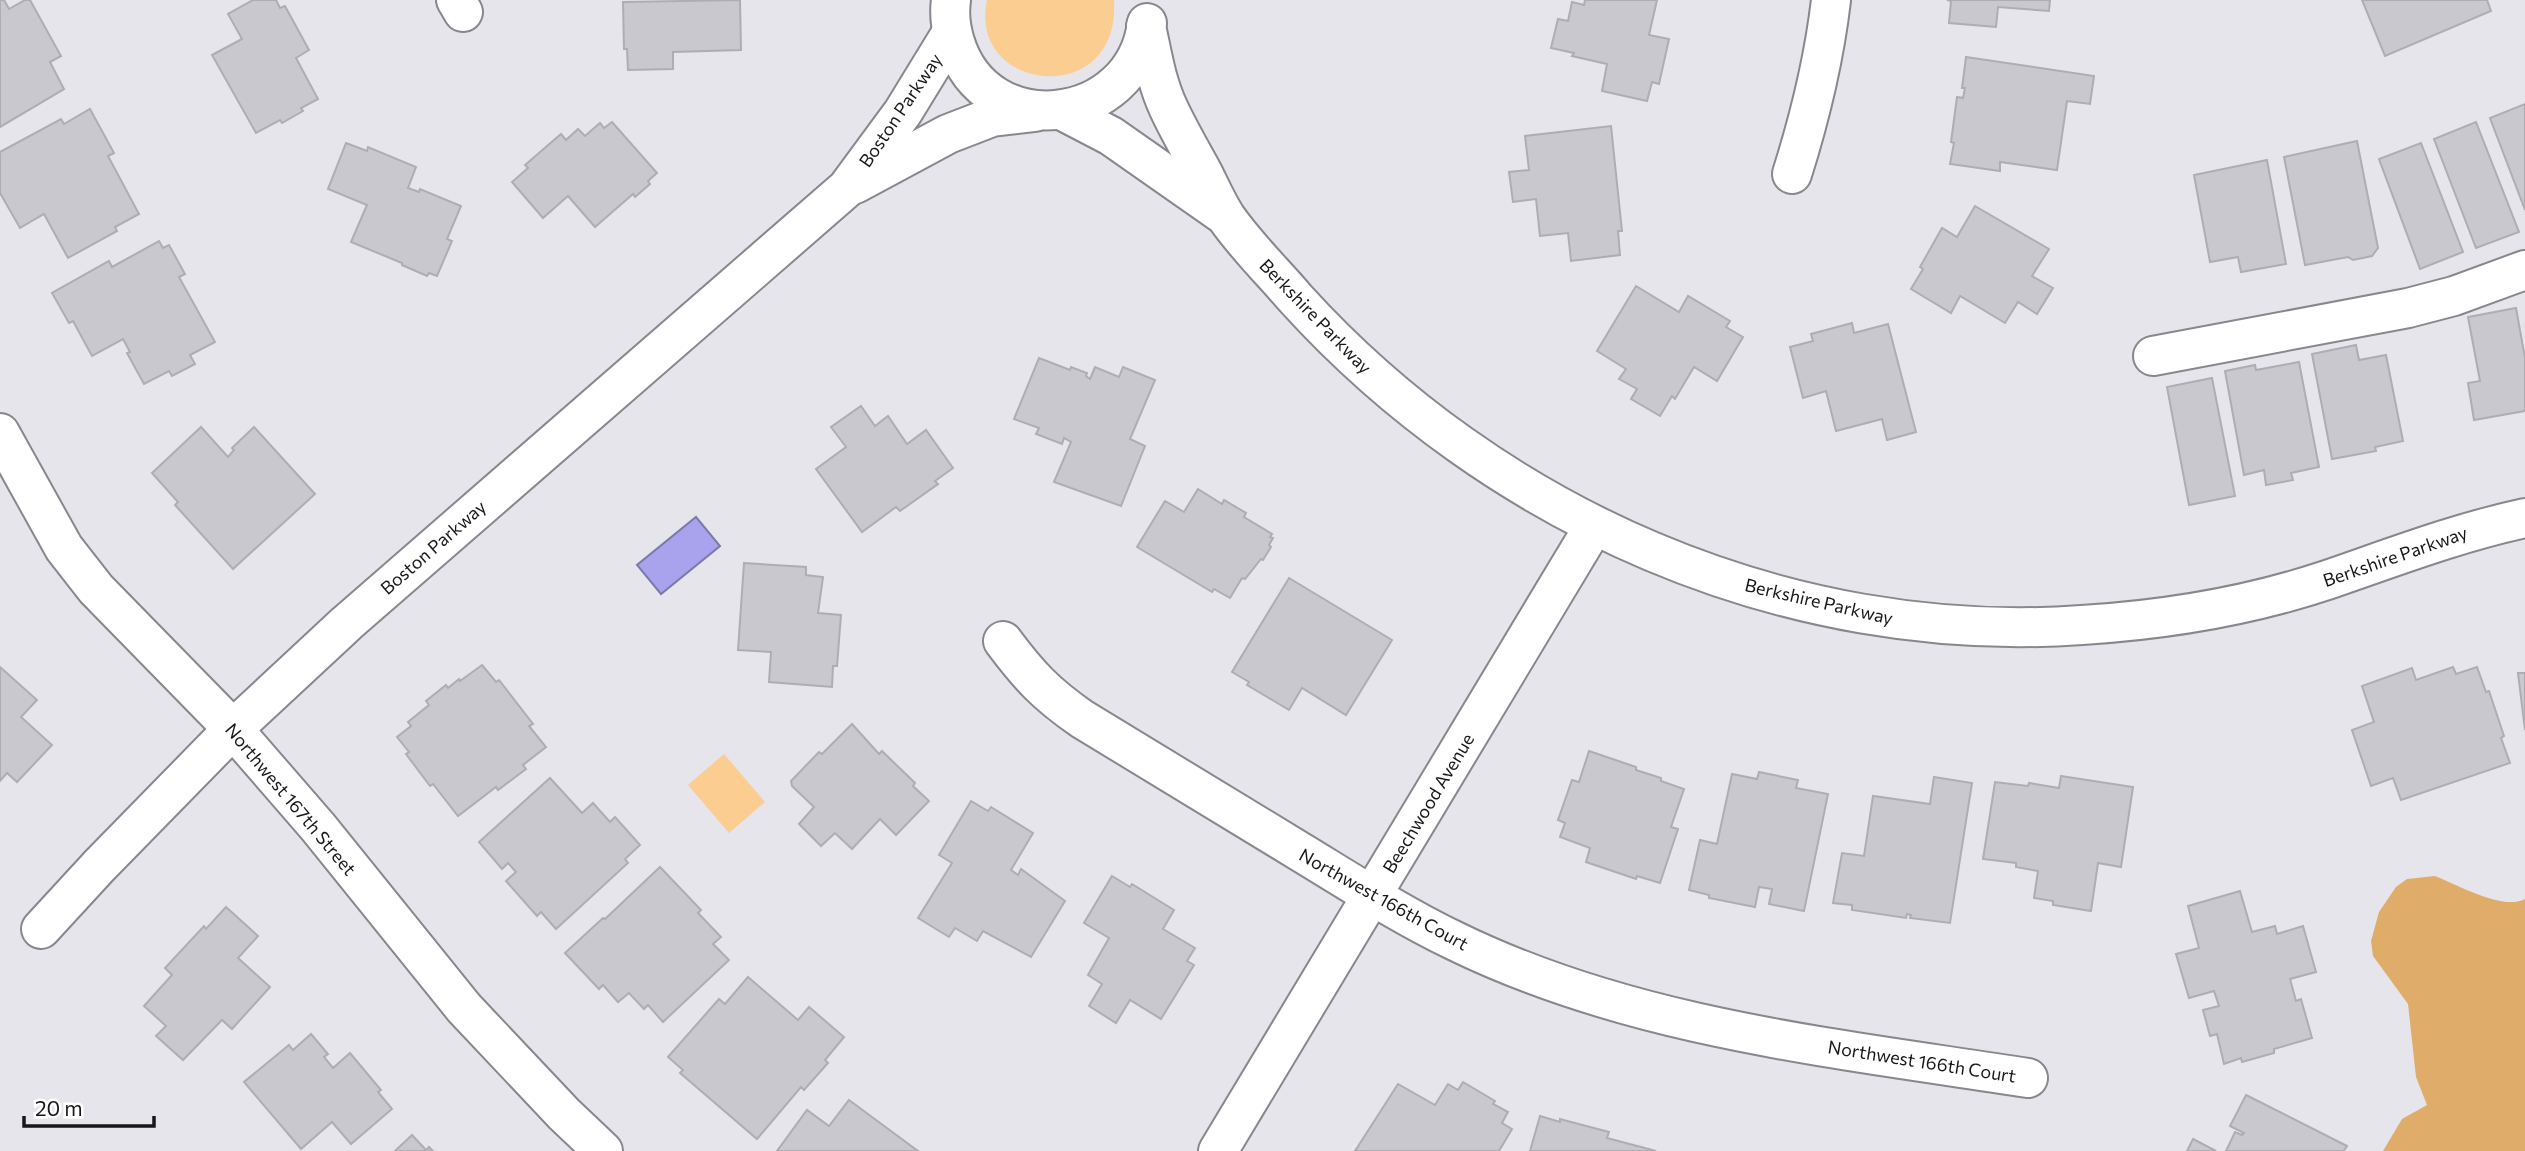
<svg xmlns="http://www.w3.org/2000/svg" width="2525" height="1151" font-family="Commissioner,sans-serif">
  <rect width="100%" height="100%" fill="#e5e5eb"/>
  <g fill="#fbcd90">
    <path d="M987,0H1114C1121,110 967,93 987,0Z"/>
    <path d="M724,754L765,802L729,833L688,785Z"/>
  </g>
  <path fill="#dfad69" d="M2435,876C2458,885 2503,911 2525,899V1151H2383L2402,1119L2427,1105L2416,1077L2408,1004L2373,956L2371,941L2379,912L2396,887L2407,879Z"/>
  <path fill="#a8a3ec" stroke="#7c79ad" stroke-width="2" d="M696,517L720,546L661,594L637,565Z"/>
  <g fill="#c8c8ce" stroke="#adadb3" stroke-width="2">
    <path d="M0,0H4L9,9L25,0H30L61,56L50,62L64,89L0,127Z"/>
    <path d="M253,0H276L280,8L285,6L309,50L296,58L318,99L301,108L303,111L282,123L280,120L256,133L212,55L242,39L228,14Z"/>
    <path d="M740,0L741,50L673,52V69L628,70L627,49H624L623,2Z"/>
    <path d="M1585,0H1657L1649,35L1669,39L1659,84L1652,82L1647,101L1602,91L1607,64L1572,56L1574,53L1551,48L1558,19L1568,21L1572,2L1584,5Z"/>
    <path d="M1947,0H2050L2049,11L1998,7L1996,27L1949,23L1951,1Z"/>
    <path d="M2362,0H2487L2491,11L2385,56Z"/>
    <path d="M1966,57L2094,76L2090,104L2067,101L2057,170L2000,162V171L1950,164L1954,143L1951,142L1957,97L1963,98L1965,88H1962Z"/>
    <path d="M2525,104V210L2490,118Z"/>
    <path d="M90,109L114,153L108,156L139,214L115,227L117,231L68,258L44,214L20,228L0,193V152L61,119L64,124Z"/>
    <path d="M612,122L657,173L648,181L650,184L635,197L633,194L595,227L568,196L543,218L512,182L528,168L525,165L561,134L566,140L578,129L585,136L600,123L604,128Z"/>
    <path d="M2476,122L2519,232L2476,248L2434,139Z"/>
    <path d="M1611,126L1622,231H1618L1620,255L1571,261L1568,233L1540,236L1536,199L1513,202L1509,172L1529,170L1525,136Z"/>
    <path d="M2357,141L2378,248L2372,256L2353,260L2348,257L2305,265L2284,157Z"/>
    <path d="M346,143L367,151L368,147L416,167L408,188L419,192L420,189L461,206L447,239L452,241L437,276L429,273L427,276L402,265V263L351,242L367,205L328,189Z"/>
    <path d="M2421,143L2463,252L2420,269L2379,159Z"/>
    <path d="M2267,160L2286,264L2241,272L2238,257L2210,262L2194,175Z"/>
    <path d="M1975,206L2049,249L2032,276L2053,288L2037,314L2018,302L2005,323L1960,296L1951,313L1911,289L1923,269L1920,267L1942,228L1957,237Z"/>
    <path d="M159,241L163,248L169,245L185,274L179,277L215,342L190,355L195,364L172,376L169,371L144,384L127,353L130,352L123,339L92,356L73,321L69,323L52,293L109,261L112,267Z"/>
    <path d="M1636,286L1679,312L1688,296L1730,321L1726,327L1743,337L1717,381L1694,367L1675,399L1672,396L1660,416L1631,399L1637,389L1619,379L1626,369L1597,351Z"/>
    <path d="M2516,308L2525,358V411L2474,420L2468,383L2480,381L2468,317Z"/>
    <path d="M1852,323L1854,333L1888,324L1916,432L1887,440L1882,419L1836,431L1826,391L1803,398L1790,347L1813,341L1811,334Z"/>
    <path d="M2356,345L2359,360L2386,355L2403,441L2375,447L2376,451L2332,459L2312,354Z"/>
    <path d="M1039,358L1070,370L1071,367L1087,373L1086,376L1090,379L1095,367L1119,377L1123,367L1155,380L1130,439L1145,446L1121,506L1054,482L1071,442L1064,438L1062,444L1036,434L1039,428L1014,419Z"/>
    <path d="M2299,362L2319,467L2291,473L2293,480L2266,485L2264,470L2244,475L2225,371L2255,365L2256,370Z"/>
    <path d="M2212,378L2235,496L2189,505L2167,387Z"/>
    <path d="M861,406L875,426L888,416L907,444L926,430L953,468L935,481L938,484L900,511L896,507L862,532L816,469L846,447L831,427Z"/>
    <path d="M201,427L228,457L234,450L232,448L254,427L315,494L233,569L175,505L178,502L152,473Z"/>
    <path d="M1198,489L1222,504L1224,500L1246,513L1244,517L1272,534L1270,537L1273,538L1269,545L1271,547L1263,560L1261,559L1245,579L1242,578L1230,598L1214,589L1212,592L1137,547L1165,501L1184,512Z"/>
    <path d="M744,563L806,567V575L823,577L818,613L841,615L837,666H833L832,687L769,682L771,652L738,650Z"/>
    <path d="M1289,578L1392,640L1346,715L1302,688L1289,710L1247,685L1249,682L1232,672Z"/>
    <path d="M482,665L496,682L499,680L533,724L529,726L546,747L523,765L526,769L498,790L496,787L458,816L433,784L430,786L406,754L409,752L397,737L411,726L408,722L429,705L426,701L446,685L448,688L459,679L460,681Z"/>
    <path d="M0,667L37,700L21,717L52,745L17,782L7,773L0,781Z"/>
    <path d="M2453,667L2456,674L2477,667L2486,692L2489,691L2504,736L2501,738L2510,763L2401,800L2393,778L2371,786L2352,730L2374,722L2362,686L2412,668L2416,680Z"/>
    <path d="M2518,673H2525V730Z"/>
    <path d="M852,724L879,754L882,751L915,783L913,786L929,801L896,835L880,819L852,849L835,833L821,846L799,824L814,807L792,786L791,781L819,752L822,754Z"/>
    <path d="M1589,751L1636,767V770L1661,778V781L1684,789L1671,827L1678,829L1660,883L1637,876L1636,879L1586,862L1590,848L1560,837L1565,823L1558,820L1572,780L1579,782Z"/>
    <path d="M1759,772L1798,780L1796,788L1828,794L1804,911L1769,904L1772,889L1759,887L1755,907L1709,898V895L1689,890L1700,840L1717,844L1732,774L1757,779Z"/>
    <path d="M2061,776L2133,787L2121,867L2098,863L2091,911L2053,905V901L2034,898L2038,871L2016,867V863L1983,859L1995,782L2028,786L2029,783L2059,788Z"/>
    <path d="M1934,777L1972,783L1950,923L1910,918L1911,915L1907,914L1906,918L1852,910V905L1833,903L1842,853L1864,856L1873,796L1930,804Z"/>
    <path d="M550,778L582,813L593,803L610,822L615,817L640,845L625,859L628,863L556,929L541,912L537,916L506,881L516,872L508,863L502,869L479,842Z"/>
    <path d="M971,801L988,811L991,807L1033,833L1011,870L1018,875L1021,869L1065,901L1031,957L983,931L977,941L955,928L949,937L918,918L952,863L939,855Z"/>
    <path d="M660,867L701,910L698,913L721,937L713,944L729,960L663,1022L648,1005L644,1009L629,993L618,1002L603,985L599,989L565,953L603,918L605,919Z"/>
    <path d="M1112,876L1130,887L1132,884L1174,910L1163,929L1195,948L1187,961L1194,965L1161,1019L1130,1000L1116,1023L1089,1006L1102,984L1088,975L1109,938L1084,923Z"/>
    <path d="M2240,891L2252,932L2275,926L2277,934L2303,926L2316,972L2290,979L2296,1001L2301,999L2312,1038L2274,1049V1053L2242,1062L2241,1058L2224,1064L2217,1034L2210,1036L2203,1010L2219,1006L2214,991L2189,998L2176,954L2199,948L2188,906Z"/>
    <path d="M226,907L258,936L238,958L270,987L232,1029L222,1020L183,1060L156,1036L166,1026L144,1006L172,975L165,968L204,926L206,929Z"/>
    <path d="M748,977L798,1020L809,1007L844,1037L825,1060L828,1063L804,1090L801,1087L757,1139L680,1073L683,1070L668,1057L719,999L725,1004Z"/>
    <path d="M311,1034L328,1054L324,1057L333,1068L350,1053L381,1090L378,1092L392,1109L351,1144L332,1122L301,1149L244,1082L289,1045L293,1050Z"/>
    <path d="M1463,1082L1495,1101L1493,1104L1508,1112L1502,1123L1512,1129L1499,1151H1355L1398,1084L1435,1105L1448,1084L1458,1090Z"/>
    <path d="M2246,1095L2347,1146L2344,1151H2226L2235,1132L2242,1135L2244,1133L2230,1126Z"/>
    <path d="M849,1100L918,1151H777L807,1110L829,1126Z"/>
    <path d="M1540,1116L1560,1122V1119L1609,1132L1607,1138L1656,1151H1530Z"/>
    <path d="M412,1135L426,1150L429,1147L433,1151H395Z"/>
    <path d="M2193,1139L2216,1151H2187Z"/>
  </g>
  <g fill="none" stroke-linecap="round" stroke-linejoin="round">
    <defs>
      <g id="minor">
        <path d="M456,0L463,12"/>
        <path d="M951,0C949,14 951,29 955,42C986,144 1134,127 1147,23"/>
        <path d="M1146,26C1152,53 1156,81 1168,107C1178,129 1191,151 1203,173C1210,187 1217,203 1226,217C1246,246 1273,272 1296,299C1494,517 1786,646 2082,625C2164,620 2249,606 2327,580C2394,557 2456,533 2525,518"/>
        <path d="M1063,111L1111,136L1221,213"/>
        <path d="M1792,174C1810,117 1824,60 1831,0"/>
        <path d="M855,184L948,134L992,117L1035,112"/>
        <path d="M2153,356L2408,308L2454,296L2525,270"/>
        <path d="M0,433L64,548L96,589L233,729L318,827L464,1008L564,1114L603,1151"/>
        <path d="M1003,641C1029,676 1046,694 1082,719C1155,763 1227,807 1299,851C1350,882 1401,915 1455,941C1633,1028 1835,1048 2028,1078"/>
        <path d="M41,929L99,866L233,729L347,623L847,188L903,112L952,32"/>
        <path d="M1218,1151L1594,526"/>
      </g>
    </defs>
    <use href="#minor" stroke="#88878d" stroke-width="42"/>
    <use href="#minor" stroke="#fff" stroke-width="38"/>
  </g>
  <g text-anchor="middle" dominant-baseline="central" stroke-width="5" stroke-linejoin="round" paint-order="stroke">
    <g font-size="18" fill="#171719" stroke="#fff">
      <text transform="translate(900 110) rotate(-56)">Boston Parkway</text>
      <text transform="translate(1316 316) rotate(46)">Berkshire Parkway</text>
      <text transform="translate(433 547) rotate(-41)">Boston Parkway</text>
      <text transform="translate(2395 556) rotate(-19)">Berkshire Parkway</text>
      <text transform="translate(1819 601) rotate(13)">Berkshire Parkway</text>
      <text transform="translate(291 799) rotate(50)">Northwest 167th Street</text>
      <text transform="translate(1428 803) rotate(-59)">Beechwood Avenue</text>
      <text transform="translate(1384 899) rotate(29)">Northwest 166th Court</text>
      <text transform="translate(1922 1061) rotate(9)">Northwest 166th Court</text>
    </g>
  </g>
  <path d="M24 1116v10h130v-10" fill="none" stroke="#171719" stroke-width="3.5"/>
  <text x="35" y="1116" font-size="21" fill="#171719" stroke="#ffffff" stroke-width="5" paint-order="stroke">20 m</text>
</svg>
